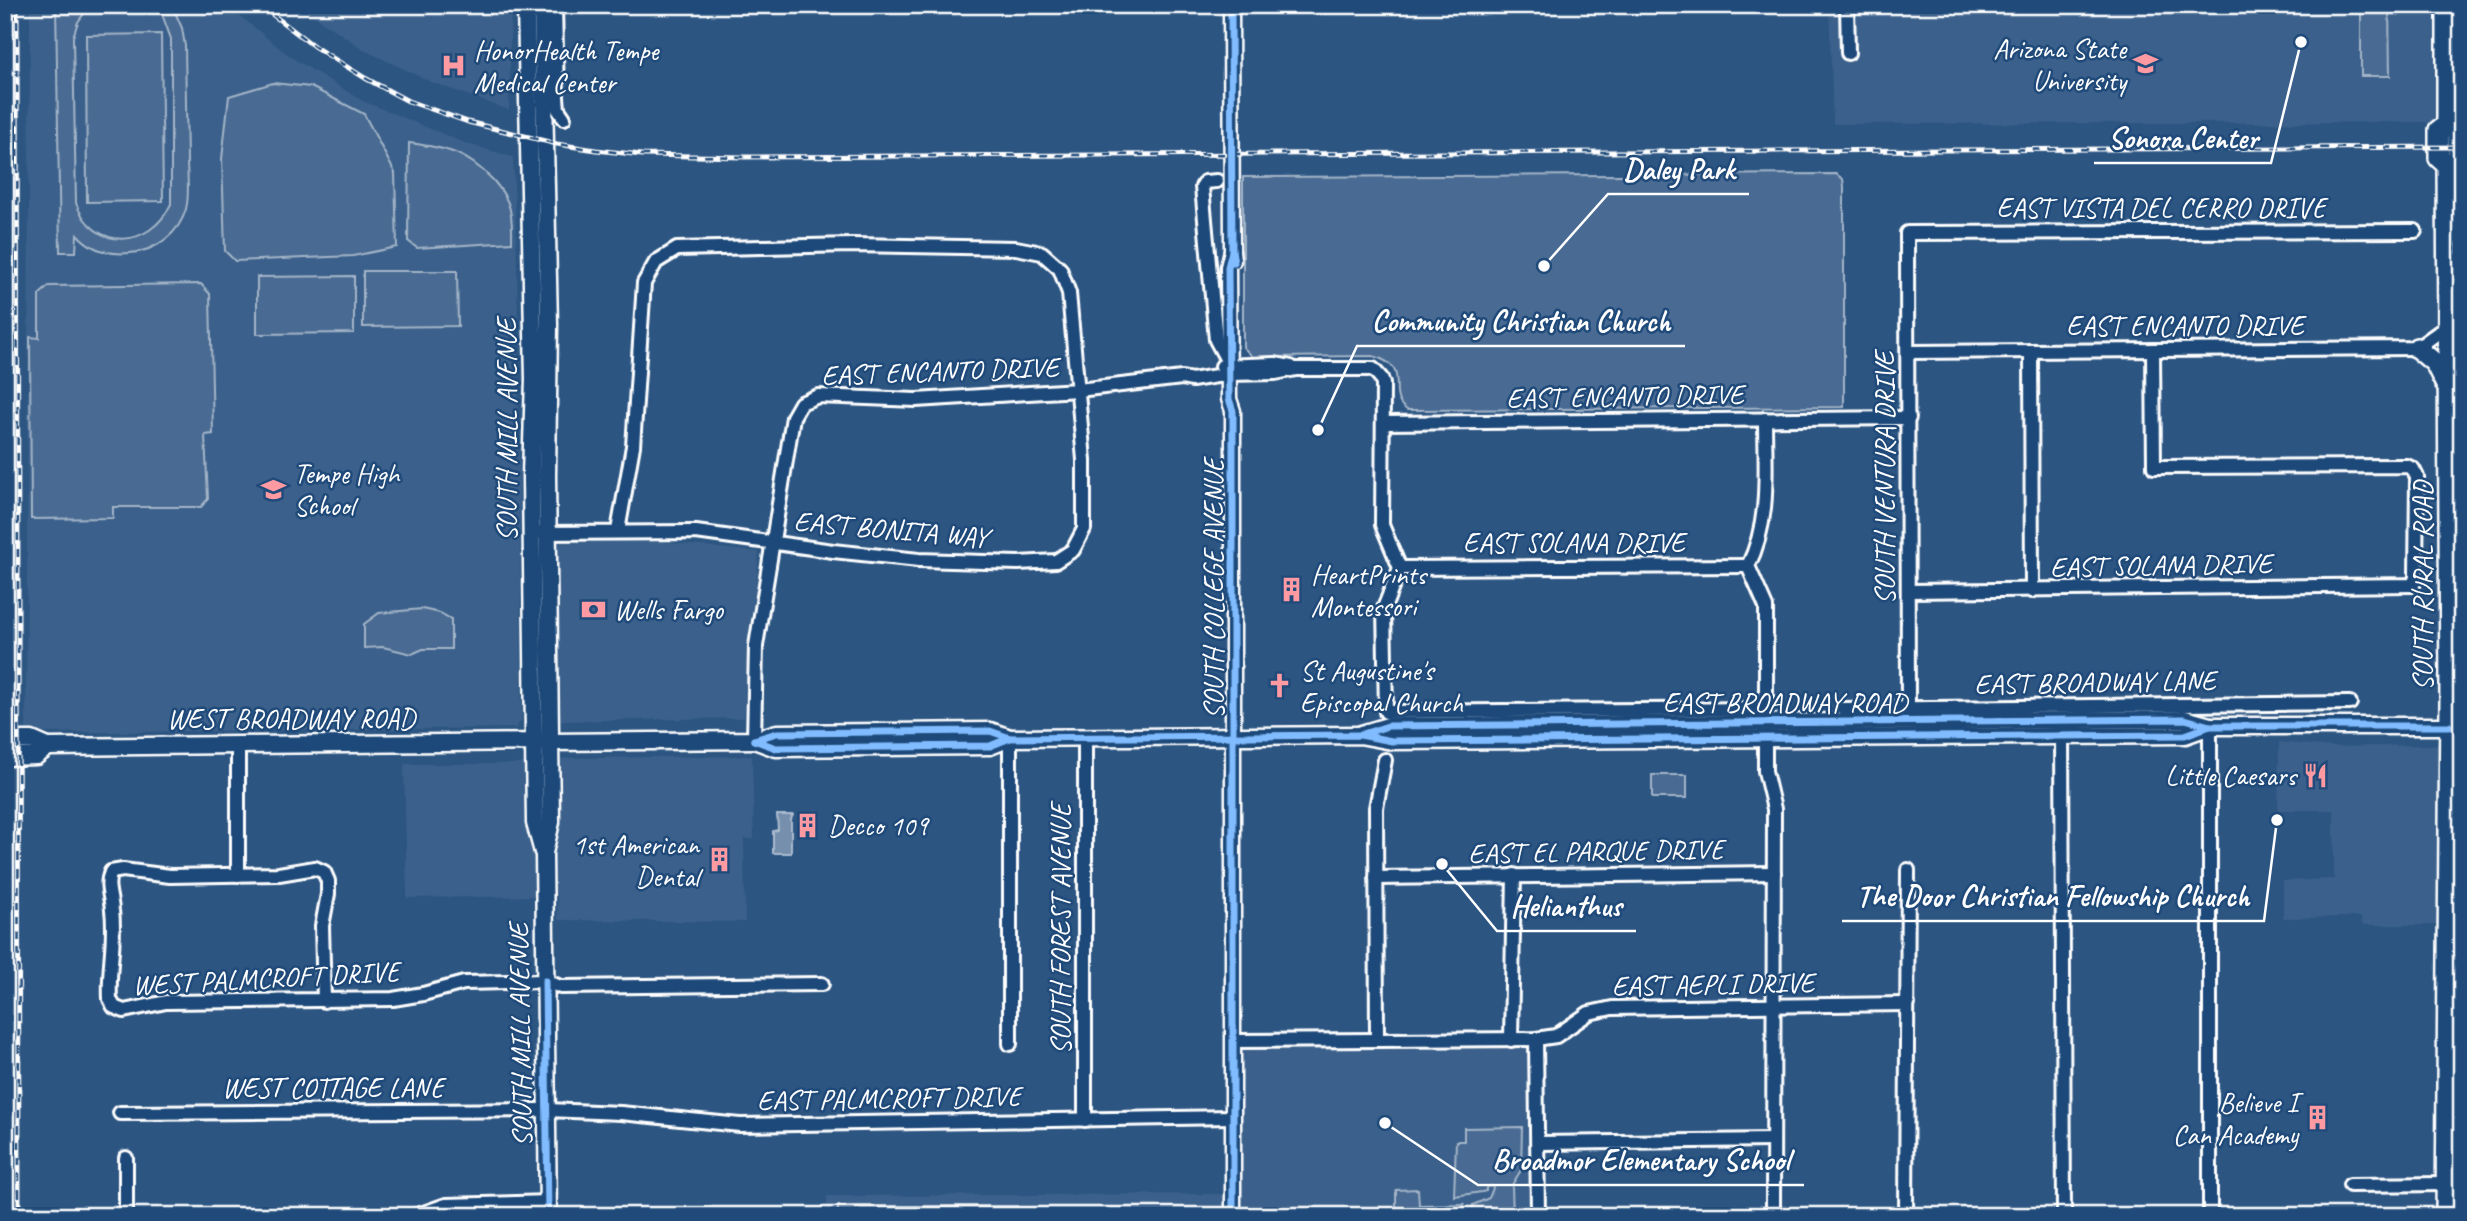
<svg xmlns="http://www.w3.org/2000/svg" width="2467" height="1221" font-family="Caveat,sans-serif">
  <rect width="100%" height="100%" fill="#2c5582"/>
  <filter id="ink" filterUnits="userSpaceOnUse"><feTurbulence type="fractalNoise" baseFrequency=".0143" numOctaves="2"/><feDisplacementMap in="SourceGraphic" scale="14" xChannelSelector="R" yChannelSelector="G"/><feConvolveMatrix kernelMatrix="1 2 1 2 8 2 1 2 1" color-interpolation-filters="sRGB"/></filter>
  <g filter="url(#ink)">
    <g fill="#3b618b">
      <path d="M30,5H226L291,57L363,101L467,144L513,157L517,259L522,719L516,728L26,733Z"/>
      <path d="M298,5H511L509,110L431,82L366,51Z"/>
      <path d="M1829,5H2462V122L1833,124Z"/>
      <path d="M642,540L759,552L744,718L560,721V671L555,652L554,543Z"/>
      <path d="M2279,742L2333,747L2462,744V925H2362L2361,917L2283,918V881L2334,879V810H2278Z"/>
      <path d="M752,756L754,839H744L745,922L558,920L557,896L407,898L404,764H516L570,758Z"/>
      <path d="M1536,1039L1538,1216H827V1196L1233,1194V1041Z"/>
    </g>
    <g fill="#486b92" stroke="#a4b5c8" stroke-width="2">
      <path d="M56,5H90L78,22L73,37L76,203C94,252 150,249 171,204V39L162,14L153,5H172L182,28L185,46C186,84 186,122 187,160C187,176 190,194 186,209C179,234 156,251 130,253C110,255 91,250 77,234L76,252H60Z"/>
      <path d="M2361,5H2389L2390,76H2361Z"/>
      <path d="M161,34L163,201L87,202L86,35Z"/>
      <path d="M273,83L311,87L364,114L395,173L397,247L353,256L235,261L225,251L222,159L229,96Z"/>
      <path d="M409,143C447,148 466,152 493,180C499,187 505,195 508,203C513,215 512,230 512,242L417,248L408,241Z"/>
      <path d="M1836,174L1843,179L1844,186V407L1407,410C1383,394 1415,368 1373,356L1253,357L1243,347V177Z"/>
      <path d="M363,271H457L458,326L363,327Z"/>
      <path d="M354,276V333L257,334V277Z"/>
      <path d="M201,284L210,294L213,434L205,435L208,499L201,507H113V518L31,519L30,337L39,338V295L49,286Z"/>
      <path d="M422,609L440,613L451,619V649H423L412,654L383,647L364,648V624L379,613Z"/>
      <rect x="1652" y="775" width="35" height="23"/>
      <path d="M1522,1127L1521,1170L1512,1185L1513,1216H1472L1473,1205L1489,1198L1493,1188L1492,1186L1486,1187V1191L1482,1192L1454,1196L1456,1141H1464V1128Z"/>
      <path d="M1418,1189L1419,1205L1464,1204L1465,1216H1396V1190Z"/>
      <path d="M838,1206H1017L1018,1216H838Z"/>
    </g>
    <path fill="#748fad" stroke="#acbcce" stroke-width="2" d="M777,815H793L791,819V853H773V831L778,830Z"/>
    <g fill="none" stroke-linecap="round" stroke-linejoin="round">
      <defs>
        <g id="minor">
          <path d="M555,5L557,97L558,109L564,118"/>
          <path d="M1847,5L1848,53"/>
          <path d="M1217,181L1205,182L1202,187L1216,340L1229,364"/>
          <path d="M2031,351L2032,591"/>
          <path d="M1908,352L2417,348L2442,330L2447,322"/>
          <path d="M1222,366L1275,364L1291,367"/>
          <path d="M1384,423L1909,418"/>
          <path d="M541,533L696,532L833,551L919,560L1018,563L1056,561L1073,550L1084,529V460L1069,293L1060,269L1042,253L1016,248L852,245L677,249L656,262L644,283L633,446L618,531"/>
          <path d="M1400,568L1748,566"/>
          <path d="M1908,591L2413,585L2416,577L2417,477L2413,469L2407,466L2154,467L2153,350"/>
          <path d="M1842,709L2350,703"/>
          <path d="M1908,722L1907,233L2415,231"/>
          <path d="M2210,726V1216"/>
          <path d="M2062,728L2064,1216"/>
          <path d="M1765,730V771L1774,809L1773,1216"/>
          <path d="M1010,738V1044"/>
          <path d="M754,740L756,646L793,417L801,403L818,396L916,400L1078,390L1182,378L1192,380L1229,374L1275,373L1296,369H1373L1381,378L1383,384L1382,525L1400,568L1384,608L1386,712L1766,709V607L1748,566C1771,520 1765,469 1765,419"/>
          <path d="M238,744V875"/>
          <path d="M1376,878L1774,873"/>
          <path d="M324,1001L322,926L328,894V881L324,872L315,868L279,874L170,876L123,870L111,872C105,885 111,896 112,910C116,940 108,969 110,999L114,1007L124,1011L166,1002L393,999L423,994L464,983L545,981L561,987L822,984"/>
          <path d="M1536,1039L1538,1216"/>
          <path d="M1377,1040L1376,808L1385,760"/>
          <path d="M1511,1040L1514,875"/>
          <path d="M1233,1041L1536,1039L1556,1036L1589,1013L1612,1008L1908,1004"/>
          <path d="M120,1113L547,1110L621,1113L740,1125L1233,1117"/>
          <path d="M1085,1120V737"/>
          <path d="M1538,1143L1773,1140"/>
          <path d="M126,1158V1216"/>
          <path d="M2350,1185L2446,1184"/>
          <path d="M415,1216L446,1205L548,1202"/>
          <path d="M1906,1216L1908,870"/>
        </g>
        <g id="tertiary">
          <path d="M1231,5L1232,251L1233,260"/>
          <path d="M1232,251L1228,267L1229,399L1233,411V1216"/>
        </g>
        <g id="secondary">
          <path d="M526,5L534,379L531,476L535,823L543,852"/>
          <path d="M542,5L549,325L547,476L551,822L544,853L548,1216"/>
          <path d="M1361,734L1388,726L2185,719L2210,726H2449L2462,722"/>
          <path d="M5,740H32L48,747L754,740L777,733L990,731L1010,738L1360,735L1392,741L2185,735L2210,726"/>
          <path d="M754,740L776,748L990,746L1010,738"/>
          <path d="M5,757L36,756L48,747"/>
        </g>
        <g id="primary">
          <path d="M2447,5V125"/>
          <path d="M2447,125L2458,131V158L2447,165"/>
          <path d="M2417,348L2435,363L2446,385"/>
          <path d="M2446,1216L2450,699L2447,165L2439,158V130L2447,125"/>
        </g>
      </defs>
      <use href="#minor" stroke="#fff" stroke-width="18"/>
      <use href="#tertiary" stroke="#fff" stroke-width="19"/>
      <use href="#secondary" stroke="#fff" stroke-width="21"/>
      <use href="#primary" stroke="#fff" stroke-width="24"/>
      <use href="#minor" stroke="#1f4a7a" stroke-width="12"/>
      <use href="#tertiary" stroke="#1f4a7a" stroke-width="14"/>
      <use href="#secondary" stroke="#1f4a7a" stroke-width="16"/>
      <use href="#primary" stroke="#1f4a7a" stroke-width="19"/>
      <defs>
        <g id="rail">
          <path d="M17,5L19,1216"/>
          <path d="M260,5L315,47L365,78L408,101L468,122L557,144L596,150L642,155L745,157L2462,147"/>
        </g>
      </defs>
      <use href="#rail" stroke="#fff" stroke-width="5"/>
      <use href="#rail" stroke="#1f4a7a" stroke-width="2.5" stroke-dasharray="8" stroke-linecap="butt"/>
      <defs>
        <g id="cycleway">
          <path d="M1231,5L1232,251L1234,262"/>
          <path d="M1232,251L1228,267L1229,399L1233,411V1216"/>
          <path d="M1363,734L1388,726L2185,719L2210,726H2449"/>
          <path d="M754,740L777,733L990,731L1010,738L1360,735L1392,741L2185,735L2210,726"/>
          <path d="M754,740L776,748L990,746L1010,738"/>
          <path d="M545,981L548,1216"/>
        </g>
      </defs>
      <use href="#cycleway" stroke="#1f4a7a" stroke-width="11"/>
      <use href="#cycleway" stroke="#80bcff" stroke-width="7"/>
    </g>
  </g>
  <defs>
    <symbol id="university-bare" viewBox="-9 -9 18 18"><path d="M0-5L7-2L0 1L-7-2ZM-4 1L0 2.5L4 1V4Q0 6-4 4Z" fill="#ff9aa2" stroke="#1f4a7a" stroke-width="2.5" paint-order="stroke"/></symbol>
    <symbol id="hospital-bare" viewBox="-9 -9 18 18"><path d="M-5-5h3v3.5h4V-5h3V5h-3V1.5h-4V5h-3Z" fill="#ff9aa2" stroke="#1f4a7a" stroke-width="2.5" paint-order="stroke"/></symbol>
    <symbol id="school-bare" viewBox="-9 -9 18 18"><path d="M0-5L7-2L0 1L-7-2ZM-4 1L0 2.5L4 1V4Q0 6-4 4Z" fill="#ff9aa2" stroke="#1f4a7a" stroke-width="2.5" paint-order="stroke"/></symbol>
    <symbol id="building-bare" viewBox="-9 -9 18 18"><path d="M-4-6H4V6H1V3H-1V6H-4ZM-2.5-4.3h1.7v1.8h-1.7ZM.8-4.3h1.7v1.8H.8ZM-2.5-1h1.7V.8h-1.7ZM.8-1h1.7V.8H.8Z" fill="#ff9aa2" stroke="#1f4a7a" stroke-width="2.5" paint-order="stroke"/></symbol>
    <symbol id="bank-bare" viewBox="-9 -9 18 18"><path d="M-6-4H6V4H-6ZM0-2.3a2.3 2.3 0 1 0 0 4.6a2.3 2.3 0 1 0 0-4.6Z" fill="#ff9aa2" stroke="#1f4a7a" stroke-width="2.5" paint-order="stroke"/></symbol>
    <symbol id="church-bare" viewBox="-9 -9 18 18"><path d="M-1.2-6h2.4v3.5h3.3v2.4h-3.3V6h-2.4V-.1h-3.3v-2.4h3.3Z" fill="#ff9aa2" stroke="#1f4a7a" stroke-width="2.5" paint-order="stroke"/></symbol>
    <symbol id="restaurant-bare" viewBox="-9 -9 18 18"><path d="M-5-6h1v4h1v-4h1v4h1v-4h1v5L-1.5 .5V6h-2V.5L-5-1ZM5-6V6H3V1.5H1.5Q1.5-4 5-6Z" fill="#ff9aa2" stroke="#1f4a7a" stroke-width="2.5" paint-order="stroke"/></symbol>
  </defs>
  <g fill-rule="evenodd">
    <use href="#university-bare" x="2128" y="46" width="35" height="35"/>
    <use href="#hospital-bare" x="436" y="48" width="35" height="35"/>
    <use href="#school-bare" x="256" y="472" width="35" height="35"/>
    <use href="#building-bare" x="1274" y="572" width="35" height="35"/>
    <use href="#bank-bare" x="576" y="592" width="35" height="35"/>
    <use href="#church-bare" x="1262" y="668" width="35" height="35"/>
    <use href="#restaurant-bare" x="2298" y="758" width="35" height="35"/>
    <use href="#building-bare" x="790" y="808" width="35" height="35"/>
    <use href="#building-bare" x="702" y="842" width="35" height="35"/>
    <use href="#building-bare" x="2300" y="1100" width="35" height="35"/>
  </g>
  <g text-anchor="middle" dominant-baseline="central" stroke-width="5" stroke-linejoin="round" paint-order="stroke">
    <g font-size="28" fill="#fff" stroke="#1f4a7a" text-anchor="start">
      <text x="2126" y="48" text-anchor="end">Arizona State<tspan x="2126" dy="32">University</tspan></text>
      <text x="474" y="50">HonorHealth Tempe<tspan x="474" dy="32">Medical Center</tspan></text>
      <text x="294" y="473">Tempe High<tspan x="294" dy="32">School</tspan></text>
      <text x="1311" y="574">HeartPrints<tspan x="1311" dy="32">Montessori</tspan></text>
      <text x="614" y="609">Wells Fargo</text>
      <text x="1300" y="670">St Augustine's<tspan x="1300" dy="32">Episcopal Church</tspan></text>
      <text x="2296" y="775" text-anchor="end">Little Caesars</text>
      <text x="828" y="825">Decco 109</text>
      <text x="699" y="844" text-anchor="end">1st American<tspan x="699" dy="32">Dental</tspan></text>
      <text x="2298" y="1102" text-anchor="end">Believe I<tspan x="2298" dy="32">Can Academy</tspan></text>
    </g>
    <g font-size="28" fill="#fff" stroke="#1f4a7a">
      <text x="2161" y="207">EAST VISTA DEL CERRO DRIVE</text>
      <text x="2185" y="325">EAST ENCANTO DRIVE</text>
      <text transform="translate(940 371) rotate(-2)">EAST ENCANTO DRIVE</text>
      <text transform="translate(1625 396) rotate(-1)">EAST ENCANTO DRIVE</text>
      <text transform="translate(506 430) rotate(-90)">SOUTH MILL AVENUE</text>
      <text transform="translate(1884 478) rotate(-90)">SOUTH VENTURA DRIVE</text>
      <text transform="translate(891 529) rotate(5)">EAST BONITA WAY</text>
      <text x="1574" y="542">EAST SOLANA DRIVE</text>
      <text transform="translate(2161 565) rotate(-1)">EAST SOLANA DRIVE</text>
      <text transform="translate(2422 586) rotate(-90)">SOUTH RURAL ROAD</text>
      <text transform="translate(1213 589) rotate(-90)">SOUTH COLLEGE AVENUE</text>
      <text transform="translate(2095 682) rotate(-1)">EAST BROADWAY LANE</text>
      <text x="1785" y="702">EAST BROADWAY ROAD</text>
      <text x="291" y="718">WEST BROADWAY ROAD</text>
      <text transform="translate(1596 851) rotate(-1)">EAST EL PARQUE DRIVE</text>
      <text transform="translate(1060 929) rotate(-90)">SOUTH FOREST AVENUE</text>
      <text transform="translate(266 978) rotate(-3)">WEST PALMCROFT DRIVE</text>
      <text transform="translate(1713 984) rotate(-1)">EAST AEPLI DRIVE</text>
      <text transform="translate(520 1035) rotate(-91)">SOUTH MILL AVENUE</text>
      <text x="333" y="1087">WEST COTTAGE LANE</text>
      <text transform="translate(889 1098) rotate(-1)">EAST PALMCROFT DRIVE</text>
    </g>
  </g>
  <path fill="none" stroke="#fff" stroke-width="2.5" d="M2301 42L2271 163H2094M1544 266L1608 194H1749M1318 430L1357 346H1685M2277 820L2264 921H1842M1442 864L1497 931H1636M1385 1123L1478 1185H1804"/>
  <g fill="#fff" stroke="#1f4a7a" stroke-width="2.5">
    <circle cx="2301" cy="42" r="7"/>
    <circle cx="1544" cy="266" r="7"/>
    <circle cx="1318" cy="430" r="7"/>
    <circle cx="2277" cy="820" r="7"/>
    <circle cx="1442" cy="864" r="7"/>
    <circle cx="1385" cy="1123" r="7"/>
  </g>
  <g font-size="30" text-anchor="middle" font-weight="bold" fill="#fff" stroke="#1f4a7a" stroke-width="5" stroke-linejoin="round" paint-order="stroke">
    <text x="2183" y="148">Sonora Center</text>
    <text x="1679" y="179">Daley Park</text>
    <text x="1521" y="331">Community Christian Church</text>
    <text x="2053" y="906">The Door Christian Fellowship Church</text>
    <text x="1566" y="916">Helianthus</text>
    <text x="1641" y="1170">Broadmor Elementary School</text>
  </g>
  <rect width="2467" height="1221" fill="none" stroke="#1f4a7a" stroke-width="28"/>
  <rect x="14" y="14" width="2439" height="1193" fill="none" stroke="#fff" stroke-width="2.5" filter="url(#ink)"/>
</svg>
